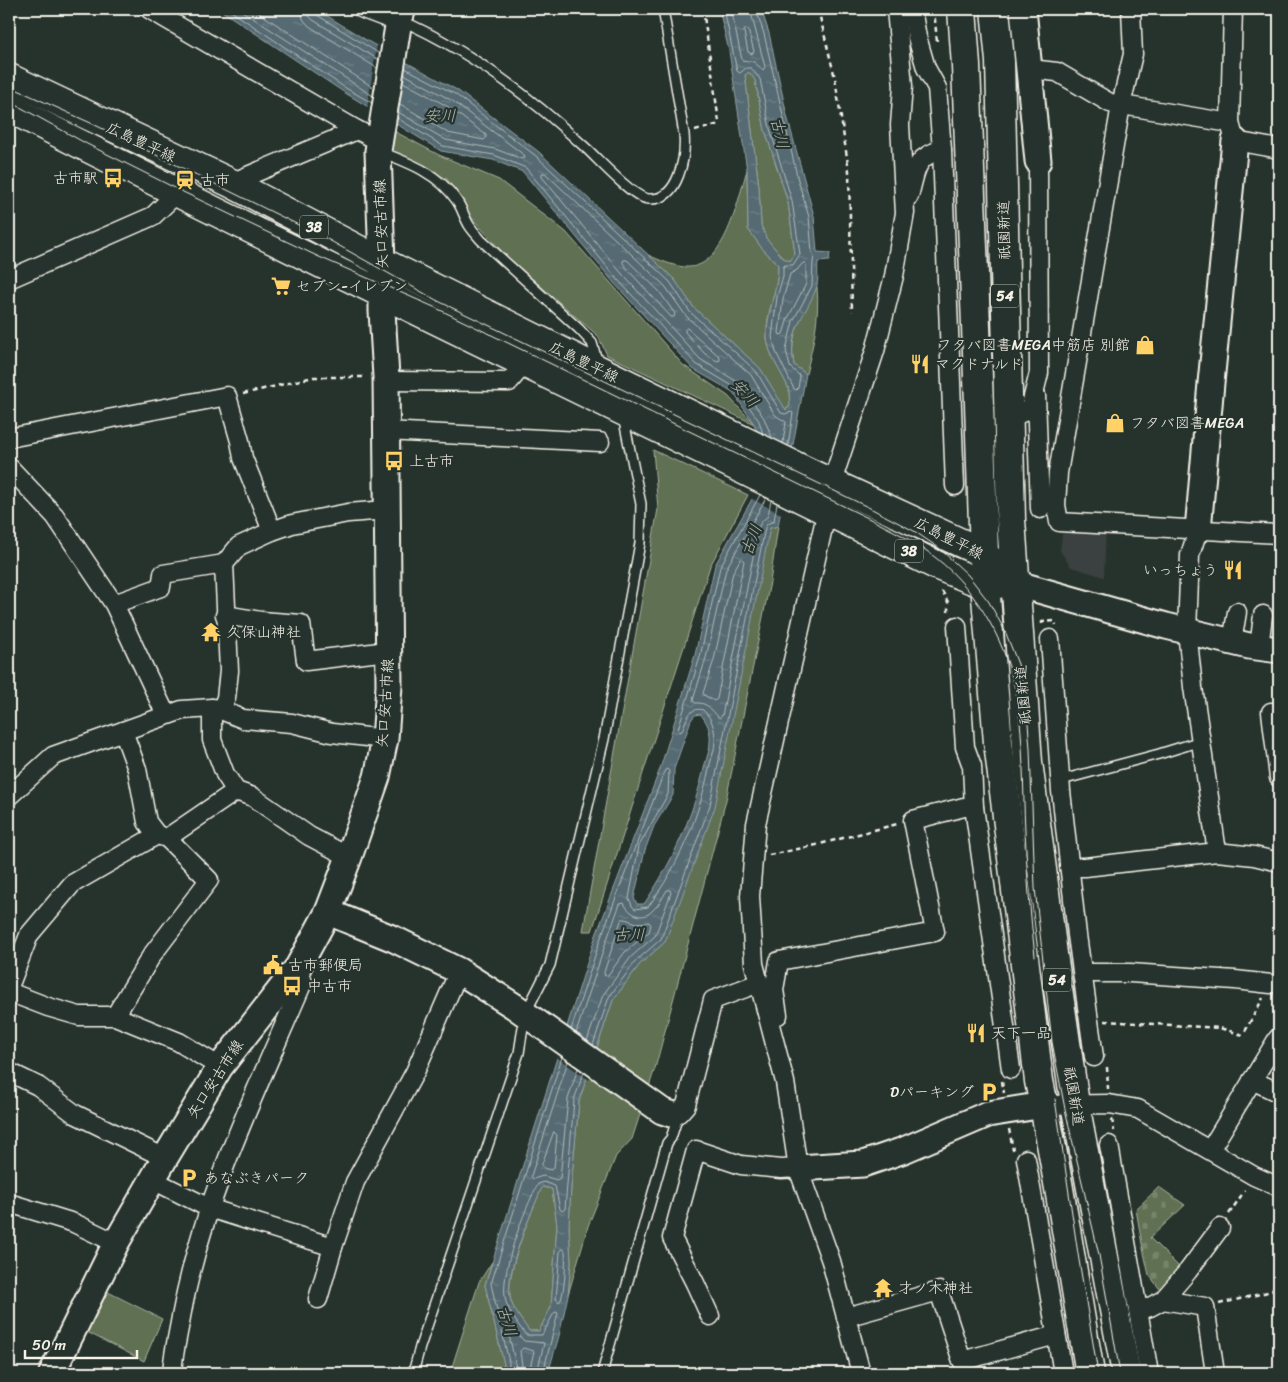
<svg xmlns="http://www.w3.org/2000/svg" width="1288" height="1382" font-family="Sriracha,'Klee One',sans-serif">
  <defs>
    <pattern id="cemetery-stones" width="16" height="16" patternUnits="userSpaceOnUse" patternTransform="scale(1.25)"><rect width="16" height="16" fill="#607052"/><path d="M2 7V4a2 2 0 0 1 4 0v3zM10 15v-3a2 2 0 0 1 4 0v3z" fill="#77856b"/></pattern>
    <pattern id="water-ripples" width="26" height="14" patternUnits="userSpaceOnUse" patternTransform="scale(1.25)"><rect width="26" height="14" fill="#556b73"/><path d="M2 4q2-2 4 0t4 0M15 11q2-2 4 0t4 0" fill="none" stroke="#6e8187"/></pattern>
  </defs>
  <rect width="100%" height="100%" fill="#26332d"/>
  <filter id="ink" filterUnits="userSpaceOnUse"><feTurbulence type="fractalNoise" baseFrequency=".02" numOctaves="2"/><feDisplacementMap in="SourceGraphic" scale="10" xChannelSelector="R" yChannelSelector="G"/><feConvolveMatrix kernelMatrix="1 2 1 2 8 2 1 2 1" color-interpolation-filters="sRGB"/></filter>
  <g filter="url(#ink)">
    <path fill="#3a403f" d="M1063,528L1106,530L1104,577L1071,567L1060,551Z"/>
    <g fill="#607052" stroke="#aab09d">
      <path d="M749,72L755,80L765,130L788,202L795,254L790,261L783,258L766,238L761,225L759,187L745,75Z"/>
      <path d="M390,129L439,155L499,180L566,232L683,365L728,396L754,424L607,355L598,336L505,255L472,218L447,179L389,149Z"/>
      <path d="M747,170L748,229L761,247L778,265C779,289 765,313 767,337C768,355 781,371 788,387C790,393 789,400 790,406L785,410L760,368L694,308L674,279L648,255C660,260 672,266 685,267C725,270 738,199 747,170Z"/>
      <path d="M817,287C820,317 813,345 806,374L794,365C788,335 803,313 817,287Z"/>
      <path d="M653,450L748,495L710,566L592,931H583L658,509Z"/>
      <path d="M778,526L770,582L726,800L656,1065L632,1139L616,1156L588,1226L568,1295L571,1262L569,1227L571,1187L579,1101L613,1000L640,964L665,942L770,528Z"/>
      <path d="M542,1187L552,1189L557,1225L551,1307L539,1331H529C523,1322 514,1311 511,1301C503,1275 532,1212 542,1187Z"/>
      <path d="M492,1262L485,1285L504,1364V1373H450L479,1282Z"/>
      <path d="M104,1290L162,1319L144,1361L83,1330Z"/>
    </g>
    <path fill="url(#cemetery-stones)" stroke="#aab09d" d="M1159,1187L1185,1205L1150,1238L1183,1271L1163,1293L1149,1275L1142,1244L1136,1209Z"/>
    <path fill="url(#water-ripples)" stroke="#95a1a2" fill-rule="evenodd" d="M219,9H316L371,43L457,90L539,152L674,279L694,308L760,368L786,410L790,406C789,400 790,393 788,387C781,371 768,355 767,337C766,313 779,289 778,265L761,247L748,229L747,170L729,51L719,9H761L769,33L787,116L814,216L817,252L830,253L829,261L818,262C817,270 819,281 816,289C805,317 787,331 794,365L806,374L778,526L770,528L715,807L665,942L640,964L613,1000L579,1101L571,1187L569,1227L571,1262L568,1295L559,1336L548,1373H504V1364L485,1285L595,938L660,769L695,655L715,565L764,478L766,455L754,424L733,392L693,369L614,283L523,172L493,160L441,151L342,91ZM749,72L755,80L765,130L788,202L795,254L790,261L783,258L766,238L761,225L759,187L745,75ZM700,714C707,721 711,731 710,742C710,749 707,757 705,764C694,814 673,862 644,904H637L634,898L645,850L654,826L673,795L674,769L691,720L695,715ZM542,1187L552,1189L557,1225L551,1307L539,1331H529C523,1322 514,1311 511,1301C502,1276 532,1212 542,1187Z"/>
    <g fill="#26332d">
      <path d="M377,44L386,48L374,113L367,109Z"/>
      <path d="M754,431L795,450L783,515L750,498L761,478Z"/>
      <path d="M563,1031L597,1056L589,1080L555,1056Z"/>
    </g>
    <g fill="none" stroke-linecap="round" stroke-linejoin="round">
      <g stroke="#b4bbb9" stroke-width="1">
        <path d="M228,9L344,87L372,103"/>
        <path d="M239,9L373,96"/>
        <path d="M253,9L374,88"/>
        <path d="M301,9L303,19L309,26L377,68"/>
        <path d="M308,9L309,16L313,20L379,60"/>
        <path d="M315,9L317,15L380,54"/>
        <path d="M724,9L737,71L740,73L746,68H751L760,79L770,129L792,201L800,254L793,265H785L783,267V276L777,297L772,337L776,352L794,389L796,390L798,388L800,376L790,367L786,350L793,321L812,286L813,262L814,257L812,252L809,217L798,180L764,34L756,9"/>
        <path d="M731,9L742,60L754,62L763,70L765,67L750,9"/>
        <path d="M746,29L748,30L754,51L752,54L748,52L744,32Z"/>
        <path d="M405,68L455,94L536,156L670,282L690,312L756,371L781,413L785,414L791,412L793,413L788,446"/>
        <path d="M400,104L448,133L484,140L486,138V135L447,106L403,82"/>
        <path d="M398,112L446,140L495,149L522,159L525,158L524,155L451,100L404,74"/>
        <path d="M397,118L443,146L494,155L526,168L618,280L696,364L736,388L759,421L763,434"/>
        <path d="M624,260H627L659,291L675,314L674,317H671L629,271L623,263Z"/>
        <path d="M805,263L806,265V284L788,318L783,334L780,335L779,333L783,299L790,274L797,270L802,264Z"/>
        <path d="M687,328L720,357V360L717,361L705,354L685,332V330Z"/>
        <path d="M772,438L764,418L741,384L700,359L623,275L542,177V173H545L665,286L686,316L751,375L775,415L786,422L783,443"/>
        <path d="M766,498L726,569L706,658L693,700L695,703C707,702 711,709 719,718L722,716L759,526L762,521L768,516L771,500"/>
        <path d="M742,559L744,561L717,699L714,701L704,695L703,693L714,660L733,572L740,560Z"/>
        <path d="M622,919H625L637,923L649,922L651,925L649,932L625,952L608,975L605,976L604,973Z"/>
        <path d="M571,1030L600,940L635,847L637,846V843L665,770L667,769L669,771L668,794L639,846L629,898L632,906L635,909L648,907C679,866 700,814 710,764C712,757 715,748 715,741C715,729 712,718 703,710C689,706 686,721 682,731L679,732L678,729L700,657L720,567L760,495"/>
        <path d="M576,1033L606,942L620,904L624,903C629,914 643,922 653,910C659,905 663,897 667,890H670L671,893L655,936L631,957L603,995L587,1041"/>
        <path d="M593,1045L609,997L636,961L661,939L710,805L765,528L767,524L774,521L777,503"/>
        <path d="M568,1061L531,1176L533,1179L543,1176L557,1180L560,1178L568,1099L578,1068"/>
        <path d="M554,1132L557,1135L554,1168L551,1170L544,1168L542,1165Z"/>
        <path d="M563,1249L565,1251C566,1267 565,1285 561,1300L559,1302L556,1299L560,1252Z"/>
        <path d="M509,1373V1362L491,1284L562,1057"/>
        <path d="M516,1373L515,1362L507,1326L509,1323L524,1341L544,1343L537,1373"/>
        <path d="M523,1373L520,1351L523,1348L534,1351L529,1373"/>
        <path d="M543,1373L558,1313L556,1312L554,1313L542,1335H526C520,1328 508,1310 506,1302C498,1275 525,1208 538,1184L544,1182L555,1186L560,1209L562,1211L565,1209L574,1100L584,1072"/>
      </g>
      <defs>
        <g id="lane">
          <path d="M400,20C470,50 532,98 587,149C600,161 634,199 649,199C679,201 686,156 684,134L663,9"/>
          <path d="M381,152C410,163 439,174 457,201C462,208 464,217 469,225C472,230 477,235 481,240L579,329L592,343L598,364"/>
          <path d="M1069,778L1159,754L1201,741"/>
          <path d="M413,1373L420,1347L519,1053L525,1014L550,965L604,739L640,543L641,504L623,416"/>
          <path d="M602,1373L667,1143L671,1138L678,1116"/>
        </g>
        <g id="street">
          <path d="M149,9L357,130L379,141"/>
          <path d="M363,9L387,18L399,20"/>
          <path d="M912,9L917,37L926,68L937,88L942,150L955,486"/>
          <path d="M1131,9L1133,54L1121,105L1058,473L1056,505L1059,522L1279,534"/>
          <path d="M1233,9L1230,123L1235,141L1279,149"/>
          <path d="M1030,69L1057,72L1110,103L1230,123"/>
          <path d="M231,183L357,130"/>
          <path d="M909,196C916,172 914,156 942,150"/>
          <path d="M9,279L153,216L177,193"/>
          <path d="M385,381L509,382L525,363"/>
          <path d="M1036,395L1040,509"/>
          <path d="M1008,419L1030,409L1039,373L1038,161"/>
          <path d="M386,431L600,442"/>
          <path d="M9,438L227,396L240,441L243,458L272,531"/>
          <path d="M9,467L55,516L114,604L166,715"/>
          <path d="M832,482L875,351L894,276L905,213L900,125L903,86L896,9"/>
          <path d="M827,510L756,824L750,896L754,964L785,1082L798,1168L831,1261L861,1373"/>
          <path d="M1198,530L1190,555L1187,631L1193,687L1217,852"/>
          <path d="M114,604L161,587L163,574L224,564"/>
          <path d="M225,615L261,621L301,624L306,661L388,651"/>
          <path d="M957,626L965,747L972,766L974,807L1011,1069"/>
          <path d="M1050,639L1061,791L1077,935L1094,1057"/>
          <path d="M1232,642L1237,612"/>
          <path d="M1259,648L1263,615"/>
          <path d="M212,708V740L225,774L236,791"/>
          <path d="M221,710L226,698L229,671L224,564L239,546L272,531L292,524L348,513L387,510"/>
          <path d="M1271,712L1279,778"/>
          <path d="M123,731L137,769L147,822L157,835"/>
          <path d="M9,796L53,756L182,710L212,708L221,710L243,719L292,723L332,733L385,739"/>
          <path d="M1069,867H1085L1217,852L1254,856L1279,862"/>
          <path d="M1083,973H1130L1235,980L1271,984"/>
          <path d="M9,987L29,935L72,884L157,835L167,838L236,791L253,797L309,836L349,857"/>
          <path d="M9,992L48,1007L79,1016H115L179,1042L220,1067"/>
          <path d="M778,1015L774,990L779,961L935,932L913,820L964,807H974"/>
          <path d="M115,1016L152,955L209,880L167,838"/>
          <path d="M9,1072L38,1086L75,1114L165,1158"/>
          <path d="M1252,1080L1279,1093"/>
          <path d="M1044,1105L1109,1104L1138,1109L1254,1176L1279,1187"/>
          <path d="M671,1114L679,1113L686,1105L713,1000L759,983"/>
          <path d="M1109,1145L1149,1373"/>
          <path d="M1210,1150L1278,1038"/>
          <path d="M1026,1159L1063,1373"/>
          <path d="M153,1180L209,1208L333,1247"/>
          <path d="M9,1203L74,1223L116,1243"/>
          <path d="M318,1299L333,1247L355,1182L415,1072L459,971"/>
          <path d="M1163,1300L1205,1307L1215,1373"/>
          <path d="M1138,1311L1150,1307L1163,1300L1188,1271L1220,1228"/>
          <path d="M710,1316L695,1283L672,1238L696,1150L741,1165L781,1169L798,1168"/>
          <path d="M846,1317L939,1291L962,1361L1056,1335"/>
          <path d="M172,1373C173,1354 178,1335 181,1317C202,1200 257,1090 303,982L298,967"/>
        </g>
        <g id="secondary">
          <path d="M1023,9L1038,161"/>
          <path d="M1198,530L1211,383L1235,141"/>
          <path d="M1014,583L1166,626L1249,646L1279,650"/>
          <path d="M328,912L394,939L459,971L514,1006L662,1111L671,1114"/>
          <path d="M798,1168L863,1164L904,1150L988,1114L1044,1105"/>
          <path d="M52,1373L116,1243L165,1158L220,1067L298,967L328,912L349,857L377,777L385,739L389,686L386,377L382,311V262L378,151L399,20L403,9"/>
        </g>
        <g id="primary">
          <path d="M9,78L231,183L382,262L599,370L814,475L983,553L1014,583"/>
          <path d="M9,108C317,265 629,412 938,566L985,585L1008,583"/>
        </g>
        <g id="highway">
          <path d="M962,9L966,66L979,404L985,585L998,742L1039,1081C1059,1178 1073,1276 1090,1373"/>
          <path d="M995,9L1000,61L1011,520L1028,762L1053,954L1075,1104L1126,1373"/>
        </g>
      </defs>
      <use href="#lane" stroke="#f4f1e8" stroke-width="12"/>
      <use href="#street" stroke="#f4f1e8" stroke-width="21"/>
      <use href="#secondary" stroke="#f4f1e8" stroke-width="29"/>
      <use href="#primary" stroke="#f4f1e8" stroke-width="31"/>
      <use href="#highway" stroke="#f4f1e8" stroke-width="31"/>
      <g stroke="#f4f1e8" stroke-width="2.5" stroke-dasharray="5 4" stroke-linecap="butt">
        <path d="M818,9L835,78L849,171L852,312"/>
        <path d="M934,9L937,42"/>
        <path d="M695,131L716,125L719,122L703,9"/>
        <path d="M243,394L313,377H366"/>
        <path d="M942,591L948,602V612"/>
        <path d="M1042,624V622L1055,621L1056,625"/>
        <path d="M769,855L808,847L897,824"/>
        <path d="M1276,971L1279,952"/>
        <path d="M1104,1021L1220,1028L1243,1035L1263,998"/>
        <path d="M1107,1067L1108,1089"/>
        <path d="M1002,1081L1004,1093"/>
        <path d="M1112,1119L1114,1131"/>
        <path d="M1009,1129L1013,1150"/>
        <path d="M1229,1214L1245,1190"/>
        <path d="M1219,1304L1272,1291L1279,1277"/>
      </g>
      <use href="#lane" stroke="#26332d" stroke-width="9"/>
      <use href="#street" stroke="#26332d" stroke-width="18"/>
      <use href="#secondary" stroke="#26332d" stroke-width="25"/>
      <use href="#primary" stroke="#26332d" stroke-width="28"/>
      <use href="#highway" stroke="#26332d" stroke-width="28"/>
      <g stroke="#f4f1e8" stroke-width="1">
        <path d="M9,86L93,124L327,239L438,301L872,509L914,531L939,548L968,575L989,602L1005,631L1018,664L1026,697L1030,749L1035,888L1052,1042L1065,1109L1099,1255L1120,1373"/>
        <path d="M9,101L87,144L181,191L317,256L434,307L868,518C892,530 915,541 936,558C979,592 1008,646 1017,699C1024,742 1023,788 1025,831C1027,873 1030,914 1035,956"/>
        <path d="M1055,1099L1078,1254L1098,1373"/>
      </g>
    </g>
  </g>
  <defs>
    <symbol id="bus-bare" viewBox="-9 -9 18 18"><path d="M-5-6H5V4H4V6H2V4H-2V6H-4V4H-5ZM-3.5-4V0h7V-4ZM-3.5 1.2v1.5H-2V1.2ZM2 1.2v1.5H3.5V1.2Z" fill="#ffd166" stroke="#26332d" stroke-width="2.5" paint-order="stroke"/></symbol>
    <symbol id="station-bare" viewBox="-9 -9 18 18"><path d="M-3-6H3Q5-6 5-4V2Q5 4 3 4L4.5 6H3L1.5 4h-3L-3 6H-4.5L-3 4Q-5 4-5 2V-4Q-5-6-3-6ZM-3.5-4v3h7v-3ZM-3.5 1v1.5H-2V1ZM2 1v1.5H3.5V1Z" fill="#ffd166" stroke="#26332d" stroke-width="2.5" paint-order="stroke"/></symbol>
    <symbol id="supermarket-bare" viewBox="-9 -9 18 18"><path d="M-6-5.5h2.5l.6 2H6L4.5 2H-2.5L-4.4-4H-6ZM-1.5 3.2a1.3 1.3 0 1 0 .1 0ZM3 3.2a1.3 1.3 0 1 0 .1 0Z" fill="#ffd166" stroke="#26332d" stroke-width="2.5" paint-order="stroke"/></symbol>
    <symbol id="shop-bare" viewBox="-9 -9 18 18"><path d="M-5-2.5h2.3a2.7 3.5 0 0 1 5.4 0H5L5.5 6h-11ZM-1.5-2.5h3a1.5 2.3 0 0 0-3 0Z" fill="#ffd166" stroke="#26332d" stroke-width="2.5" paint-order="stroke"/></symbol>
    <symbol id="restaurant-bare" viewBox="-9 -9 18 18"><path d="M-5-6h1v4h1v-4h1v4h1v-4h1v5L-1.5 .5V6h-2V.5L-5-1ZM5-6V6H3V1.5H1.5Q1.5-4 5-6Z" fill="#ffd166" stroke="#26332d" stroke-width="2.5" paint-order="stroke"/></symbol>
    <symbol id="temple-bare" viewBox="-9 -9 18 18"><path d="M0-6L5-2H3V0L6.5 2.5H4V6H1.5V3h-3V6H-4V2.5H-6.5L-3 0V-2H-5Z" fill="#ffd166" stroke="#26332d" stroke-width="2.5" paint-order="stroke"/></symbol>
    <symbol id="civic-bare" viewBox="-9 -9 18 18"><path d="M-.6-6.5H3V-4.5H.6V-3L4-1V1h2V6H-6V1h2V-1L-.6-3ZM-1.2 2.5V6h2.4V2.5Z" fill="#ffd166" stroke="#26332d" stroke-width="2.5" paint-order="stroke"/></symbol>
    <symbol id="parking-bare" viewBox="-9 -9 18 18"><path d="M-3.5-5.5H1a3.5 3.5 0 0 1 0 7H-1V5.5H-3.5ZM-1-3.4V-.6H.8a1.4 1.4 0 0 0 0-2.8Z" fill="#ffd166" stroke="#26332d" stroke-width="2.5" paint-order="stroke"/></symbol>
  </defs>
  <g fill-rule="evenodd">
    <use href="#bus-bare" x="99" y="164" width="28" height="28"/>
    <use href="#station-bare" x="171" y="166" width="28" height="28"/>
    <use href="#supermarket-bare" x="267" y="272" width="28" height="28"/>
    <use href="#shop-bare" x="1131" y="331" width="28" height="28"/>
    <use href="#restaurant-bare" x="906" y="350" width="28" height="28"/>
    <use href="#shop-bare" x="1101" y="409" width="28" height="28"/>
    <use href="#bus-bare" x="380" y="447" width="28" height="28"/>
    <use href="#restaurant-bare" x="1219" y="556" width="28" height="28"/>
    <use href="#temple-bare" x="197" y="618" width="28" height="28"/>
    <use href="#civic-bare" x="259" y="951" width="28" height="28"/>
    <use href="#bus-bare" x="278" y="972" width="28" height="28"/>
    <use href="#restaurant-bare" x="962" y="1019" width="28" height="28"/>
    <use href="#parking-bare" x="975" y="1078" width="28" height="28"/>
    <use href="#parking-bare" x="175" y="1164" width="28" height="28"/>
    <use href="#temple-bare" x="869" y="1274" width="28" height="28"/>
  </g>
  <g text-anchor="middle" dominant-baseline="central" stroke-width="4.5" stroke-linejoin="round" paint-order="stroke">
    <g fill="#26332d" stroke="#b6b8b0" stroke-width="1">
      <rect x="300" y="215.5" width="28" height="23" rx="4"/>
      <rect x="991" y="284.5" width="28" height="23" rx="4"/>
      <rect x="895" y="539.5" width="28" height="23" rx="4"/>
      <rect x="1043" y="968.5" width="28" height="23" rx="4"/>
    </g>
    <g font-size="14" font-weight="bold" fill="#f4f1e8">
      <text x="314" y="227">38</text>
      <text x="1005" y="296">54</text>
      <text x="909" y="551">38</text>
      <text x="1057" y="980">54</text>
    </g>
    <g font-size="15" fill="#f4f1e8" stroke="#26332d">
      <text transform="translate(141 142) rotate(25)">広島豊平線</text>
      <text transform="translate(381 224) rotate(-92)">矢口安古市線</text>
      <text transform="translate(1004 230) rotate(-91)">祇園新道</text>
      <text transform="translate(584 362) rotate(26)">広島豊平線</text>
      <text transform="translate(949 538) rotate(27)">広島豊平線</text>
      <text transform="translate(1023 695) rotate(-95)">祇園新道</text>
      <text transform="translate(385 703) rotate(-86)">矢口安古市線</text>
      <text transform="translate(215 1079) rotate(-57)">矢口安古市線</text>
      <text transform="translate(1074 1096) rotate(81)">祇園新道</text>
    </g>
    <g font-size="15" fill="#f4f1e8" stroke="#26332d" text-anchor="start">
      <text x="98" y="178" text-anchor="end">古市駅</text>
      <text x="200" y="180">古市</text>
      <text x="296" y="286">セブン-イレブン</text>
      <text x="1130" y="345" text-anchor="end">フタバ図書MEGA中筋店 別館</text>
      <text x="935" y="364">マクドナルド</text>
      <text x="1130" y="423">フタバ図書MEGA</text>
      <text x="409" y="461">上古市</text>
      <text x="1218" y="570" text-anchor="end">いっちょう</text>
      <text x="226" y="632">久保山神社</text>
      <text x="288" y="965">古市郵便局</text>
      <text x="307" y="986">中古市</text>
      <text x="991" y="1033">天下一品</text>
      <text x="974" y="1092" text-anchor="end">Dパーキング</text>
      <text x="204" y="1178">あなぶきパーク</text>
      <text x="898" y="1288">才ノ木神社</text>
    </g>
    <g font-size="16" font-style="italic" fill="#b4bbb9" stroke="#26332d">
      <text x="440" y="115">安川</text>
      <text transform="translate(780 133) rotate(77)">古川</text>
      <text transform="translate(745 393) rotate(47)">安川</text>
      <text transform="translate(751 540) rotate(-69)">古川</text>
      <text x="629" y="934">古川</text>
      <text transform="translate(507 1321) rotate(73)">古川</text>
    </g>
  </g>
  <rect width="1288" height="1382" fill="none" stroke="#26332d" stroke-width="30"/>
  <rect x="15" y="15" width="1258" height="1352" fill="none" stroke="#f4f1e8" stroke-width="2" filter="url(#ink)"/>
  <path d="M25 1350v8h112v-8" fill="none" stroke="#f4f1e8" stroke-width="2.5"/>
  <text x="32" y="1350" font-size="15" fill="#f4f1e8" stroke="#26332d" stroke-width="4" paint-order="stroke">50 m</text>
</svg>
